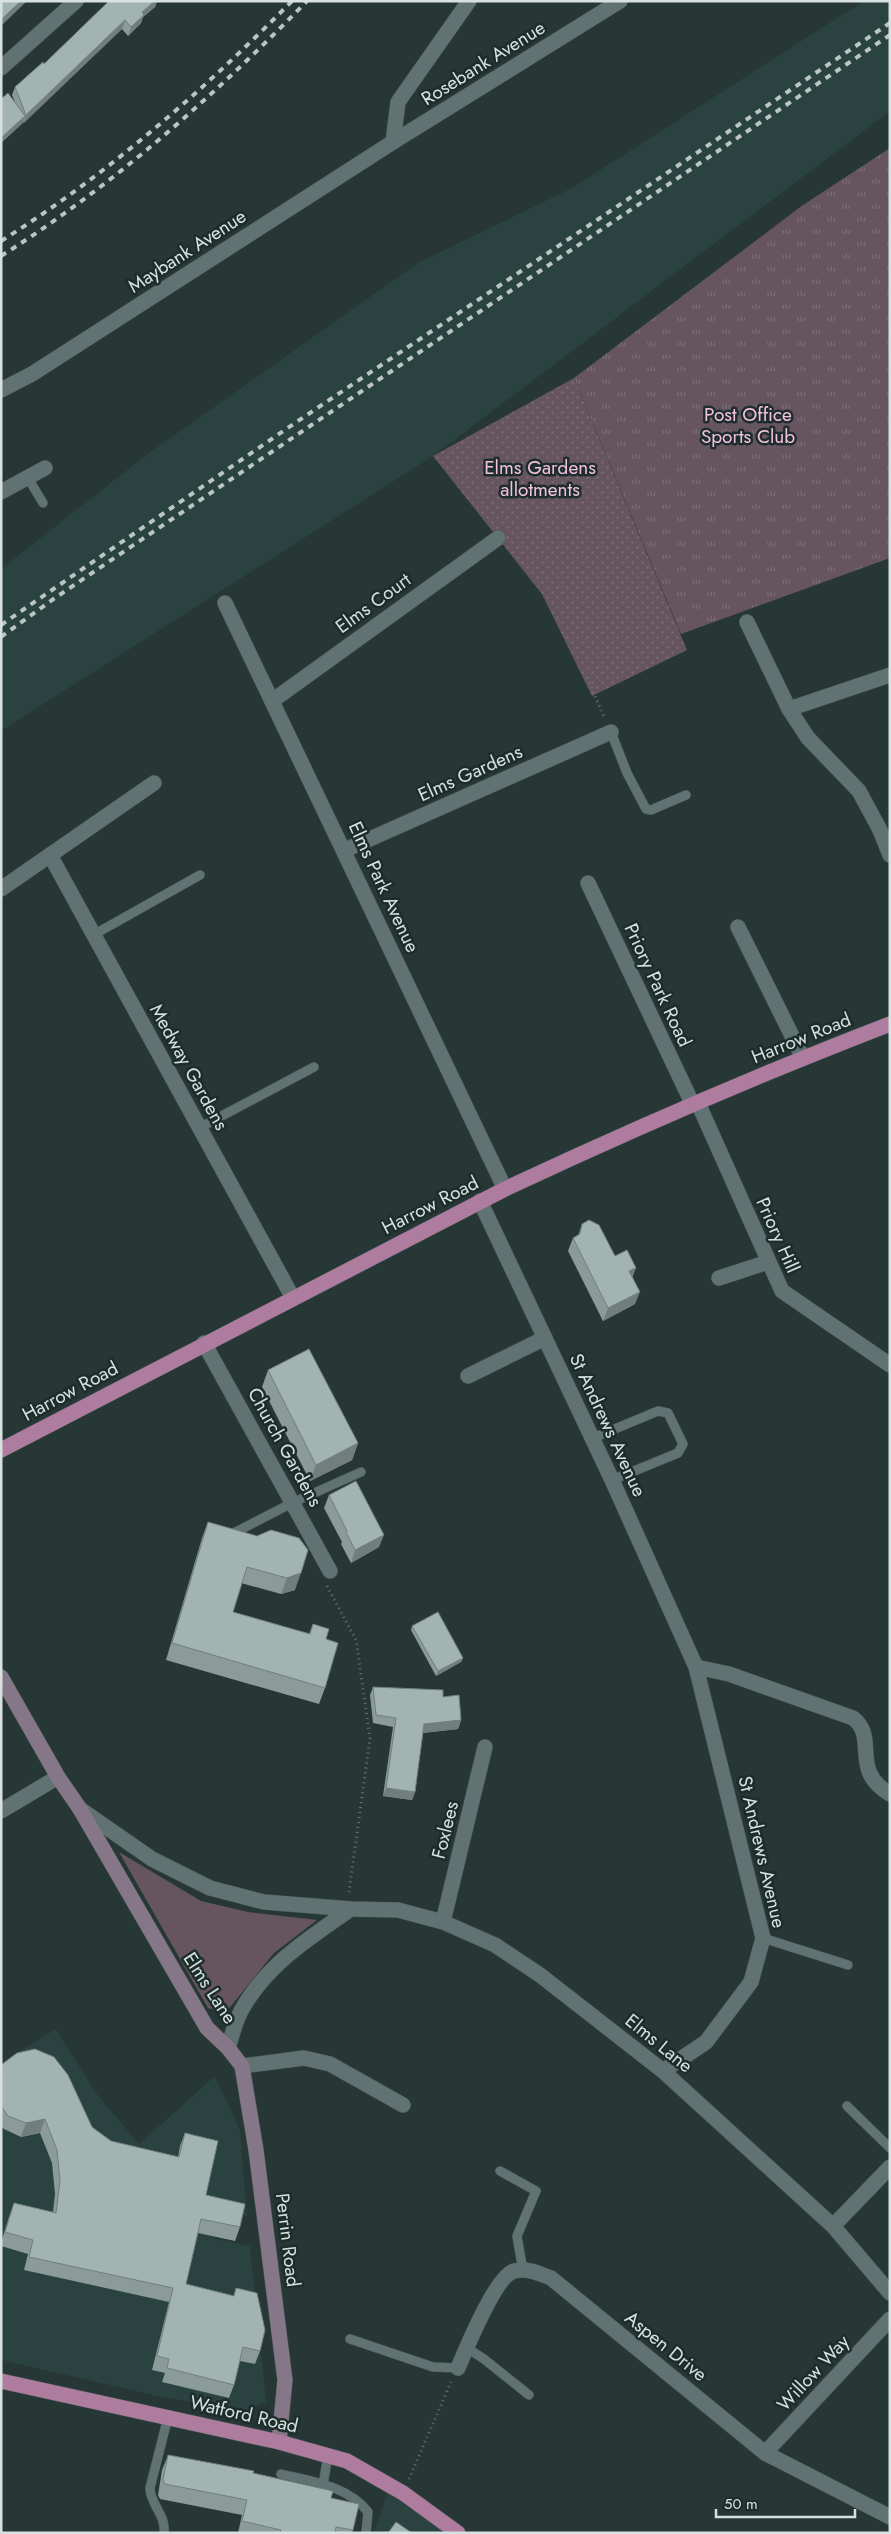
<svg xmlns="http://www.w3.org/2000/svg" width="891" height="2534" font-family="Jost,sans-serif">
  <defs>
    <pattern id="park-tufts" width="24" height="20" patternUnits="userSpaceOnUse" patternTransform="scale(1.25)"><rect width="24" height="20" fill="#66555f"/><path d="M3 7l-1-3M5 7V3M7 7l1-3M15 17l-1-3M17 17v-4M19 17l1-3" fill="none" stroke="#7b6d76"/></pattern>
    <pattern id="garden-dots" width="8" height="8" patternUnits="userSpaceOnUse" patternTransform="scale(1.25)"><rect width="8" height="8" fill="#66555f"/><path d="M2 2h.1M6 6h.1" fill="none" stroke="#7b6d76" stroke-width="1.8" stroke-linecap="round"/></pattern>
  </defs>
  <rect width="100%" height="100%" fill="#273736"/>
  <g fill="#2a4240">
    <path d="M864,1H890V111L433,456L1,731V569L149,453L418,263L572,188Z"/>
    <path d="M56,2029L96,2093L139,2144L215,2076L240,2130L247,2216L219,2214L213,2238L250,2246L266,2402L256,2405L250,2412L162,2397L1,2360V2063Z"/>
    <path d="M387,2493L442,2528L441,2533H374Z"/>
  </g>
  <path fill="#66555f" d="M119,1852L201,1901L248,1912L317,1920L274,1953L226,2012L208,2008Z"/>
  <path fill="url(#park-tufts)" d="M890,148V558L681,634L574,378L803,205Z"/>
  <path fill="url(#garden-dots)" d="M574,378L687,650L592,696L542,594L433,456Z"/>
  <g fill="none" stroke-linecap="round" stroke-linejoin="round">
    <defs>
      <g id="lane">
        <path d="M28,478L43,503"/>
        <path d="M611,732L627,773L646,809L651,810L686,795"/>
        <path d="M95,934L200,875"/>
        <path d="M199,1128L314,1067"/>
        <path d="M593,1438L658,1411L668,1413L683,1444L678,1453L612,1480"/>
        <path d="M228,1536L292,1503L361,1472"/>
        <path d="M763,1938L848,1965"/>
        <path d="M847,2106L890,2148"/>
        <path d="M500,2171L536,2191L517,2236L523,2271"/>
        <path d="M350,2339L433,2367L458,2368"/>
        <path d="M467,2348L484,2359L529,2395"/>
        <path d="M281,2474C310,2481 349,2486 368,2512L366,2533"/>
        <path d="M323,2485L328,2455"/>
        <path d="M164,2532C166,2515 150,2504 150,2488L168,2417"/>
      </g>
      <g id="street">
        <path d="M1,68L76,1"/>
        <path d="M393,142L398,102L469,1"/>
        <path d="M1,390L32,374L393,142L620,1"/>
        <path d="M1,492L45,468"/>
        <path d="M225,603L505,1189"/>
        <path d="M747,622L789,709L808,738L859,791L880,830L890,855"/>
        <path d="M272,701L498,538"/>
        <path d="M789,709L890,675"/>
        <path d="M345,850L611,732"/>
        <path d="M50,855L293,1298"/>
        <path d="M588,883L693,1105"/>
        <path d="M1,889L154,783"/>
        <path d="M738,927L803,1058"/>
        <path d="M698,1103L782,1291L890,1365"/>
        <path d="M480,1201L612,1480L696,1667L763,1938L751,1982L706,2042L663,2071"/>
        <path d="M719,1278L768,1262"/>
        <path d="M204,1343L330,1571"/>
        <path d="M468,1376L545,1338"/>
        <path d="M696,1667L729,1674L853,1718C879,1738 849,1770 890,1794"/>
        <path d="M80,1809L152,1859L210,1888L264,1902L351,1909L398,1910L443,1922L495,1945L540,1975L663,2071L833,2226L890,2293"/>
        <path d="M1,1811L58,1777"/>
        <path d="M443,1922L485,1747"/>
        <path d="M228,2048C232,2036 235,2022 241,2011C266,1965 309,1938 351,1909"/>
        <path d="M242,2066L304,2058L330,2064L403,2105"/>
        <path d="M833,2226L890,2167"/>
        <path d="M458,2368C466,2349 496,2276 514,2271C528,2268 538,2273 551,2278L765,2453L890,2517"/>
        <path d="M765,2453L890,2319"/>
      </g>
      <path id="secondary" d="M1,1677L58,1777L80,1809L207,2028L228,2048L242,2066L256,2150L285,2380L279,2442"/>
      <g id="primary">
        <path d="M1,1450L505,1189C631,1130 760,1074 890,1024"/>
        <path d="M1,2381L279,2442L347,2461L403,2493L458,2533"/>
      </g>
    </defs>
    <use href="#lane" stroke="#475554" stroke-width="10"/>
    <use href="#street" stroke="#475554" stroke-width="16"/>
    <use href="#secondary" stroke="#475554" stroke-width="16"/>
    <use href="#primary" stroke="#475554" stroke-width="16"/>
    <g stroke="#687574" stroke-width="3" stroke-dasharray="1 4" stroke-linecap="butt">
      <path d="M587,678L605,719"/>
      <path d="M327,1586L356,1640L370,1738L349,1892"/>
      <path d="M409,2479L451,2382"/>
    </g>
    <use href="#lane" stroke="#607271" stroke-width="9"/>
    <use href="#street" stroke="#607271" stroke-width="15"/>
    <use href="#secondary" stroke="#867788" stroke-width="15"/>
    <use href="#primary" stroke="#ad7c9f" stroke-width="15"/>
    <g stroke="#bac5c4" stroke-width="4" stroke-dasharray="6 6" stroke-linecap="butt">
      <path d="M1,241C107,175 204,90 292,1"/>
      <path d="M1,256C114,185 214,96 307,1"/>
      <path d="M1,625L295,423L890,23"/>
      <path d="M1,637L52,600L890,35"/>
    </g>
  </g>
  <g fill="#8a9b99">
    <path d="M109,1H157L155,7L143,17L141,23L128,36L122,29L1,143V99L15,102L12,95L15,87L44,64Z"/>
    <path d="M582,1224L615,1256L633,1277L635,1304L603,1321L568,1251L573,1238L578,1236Z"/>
    <path d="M268,1370L358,1443L352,1460L310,1481L262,1387Z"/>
    <path d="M329,1495L379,1547L351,1563L341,1544L342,1542L324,1508Z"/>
    <path d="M208,1522L257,1536L295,1590L281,1594L241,1583L233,1612L309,1634L313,1624L326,1639L325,1688L319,1704L166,1660L202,1538Z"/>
    <path d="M412,1626L463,1658L461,1662L436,1676L411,1630Z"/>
    <path d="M373,1687L443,1697L461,1720L458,1729L423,1733L415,1792L412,1800L383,1796L393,1727L373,1723L370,1695Z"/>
    <path d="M1,2066L111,2141L178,2157L180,2146L185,2133L206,2195L240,2227L235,2241L198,2233L186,2284L234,2296L236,2288L260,2351L255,2364L240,2361L234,2385L229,2398L162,2382L165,2373L152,2370L169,2302L24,2270L28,2254L1,2246V2243L9,2217L14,2203L53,2212L55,2194L52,2163L40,2133L21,2137L4,2129L1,2126Z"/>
    <path d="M168,2455L253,2473L331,2498L353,2530L352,2533H238L242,2515L160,2499L158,2495L162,2470Z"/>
  </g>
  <g fill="#717e7d">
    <path d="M21,1H27L1,26V20Z"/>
    <path d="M155,1H157L155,7L143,17L141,23L128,36L131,27L142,12Z"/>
    <path d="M125,20L122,29L23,124L26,115Z"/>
    <path d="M25,116L22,124L1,143V138Z"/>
    <path d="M636,1268L631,1281L629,1271Z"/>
    <path d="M640,1292L635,1304L603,1321L608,1308Z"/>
    <path d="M358,1443L352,1460L310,1481L316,1465Z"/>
    <path d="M384,1535L379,1547L351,1563L355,1550Z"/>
    <path d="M301,1573L295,1590L281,1594L287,1578Z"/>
    <path d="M463,1658L461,1662L436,1676L438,1671Z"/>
    <path d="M461,1720L458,1729L421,1733L424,1724Z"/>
    <path d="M386,1788L415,1792L412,1800L383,1796Z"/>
    <path d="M45,2119L40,2133L21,2137L26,2123Z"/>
  </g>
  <g fill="#a1b4b2" stroke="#717e7d">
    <path d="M1,1H21L1,20Z"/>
    <path d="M109,1H155L142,12L144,15L131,27L125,20L26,115L15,87L43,62L44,64Z"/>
    <path d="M8,93L25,116L1,138V99Z"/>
    <path d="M589,1220L599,1225L615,1256L627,1250L636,1268L629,1271L640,1292L608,1308L573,1238L580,1234L582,1224Z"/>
    <path d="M309,1349L358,1443L316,1465L268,1370Z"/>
    <path d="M356,1481L384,1535L355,1550L346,1532L347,1531L329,1495Z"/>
    <path d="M208,1522L257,1536L271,1530L299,1538L308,1550L301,1573L287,1578L247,1567L233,1612L310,1634L313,1624L329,1629L326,1639L338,1643L325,1688L172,1643Z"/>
    <path d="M438,1612L463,1658L438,1671L412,1626Z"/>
    <path d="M373,1687L443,1690V1697L459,1695L461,1720L424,1724L415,1792L386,1788L396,1718L376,1715Z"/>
    <path d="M35,2049L54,2057L68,2075L92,2127L111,2141L179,2157L185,2133L218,2141L206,2195L245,2204L240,2227L201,2219L186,2284L234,2296L236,2288L257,2293L265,2330L260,2351L243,2347L234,2385L167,2368L169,2359L157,2356L173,2288L29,2257L33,2240L5,2232L14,2203L56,2213L60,2181L57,2150L45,2119L26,2123L8,2116L1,2106V2065L17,2053Z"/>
    <path d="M168,2455L254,2471L253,2473L333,2491L331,2498L359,2504L353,2530L336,2527L335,2533H280L281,2530L242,2521L247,2500L165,2484L163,2480Z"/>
    <path d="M396,2522L412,2533H388Z"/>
  </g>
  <g text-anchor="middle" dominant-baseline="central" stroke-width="5" stroke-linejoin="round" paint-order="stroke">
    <g font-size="19" fill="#d7e1e0" stroke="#1d2d2c">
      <text transform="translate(483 63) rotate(-32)">Rosebank Avenue</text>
      <text transform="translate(187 251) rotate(-33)">Maybank Avenue</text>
      <text transform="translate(373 603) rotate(-36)">Elms Court</text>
      <text transform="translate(470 773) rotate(-24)">Elms Gardens</text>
      <text transform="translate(384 887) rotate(65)">Elms Park Avenue</text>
      <text transform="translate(658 985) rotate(65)">Priory Park Road</text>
      <text transform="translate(801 1038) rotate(-22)">Harrow Road</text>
      <text transform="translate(189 1067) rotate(61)">Medway Gardens</text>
      <text transform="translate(430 1205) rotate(-27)">Harrow Road</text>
      <text transform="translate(778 1235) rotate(66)">Priory Hill</text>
      <text transform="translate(70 1391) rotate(-28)">Harrow Road</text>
      <text transform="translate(608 1425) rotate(65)">St Andrews Avenue</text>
      <text transform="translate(285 1447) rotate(61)">Church Gardens</text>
      <text transform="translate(445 1830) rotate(-76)">Foxlees</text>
      <text transform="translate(762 1852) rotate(77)">St Andrews Avenue</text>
      <text transform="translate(210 1988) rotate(57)">Elms Lane</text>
      <text transform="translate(659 2043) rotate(39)">Elms Lane</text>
      <text transform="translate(288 2240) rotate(83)">Perrin Road</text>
      <text transform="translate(666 2346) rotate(39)">Aspen Drive</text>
      <text transform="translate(813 2373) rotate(-47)">Willow Way</text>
      <text transform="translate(244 2414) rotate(13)">Watford Road</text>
    </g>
    <g font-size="19" fill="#f4c0df" stroke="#1d2d2c">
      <text x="748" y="414">Post Office<tspan x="748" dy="22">Sports Club</tspan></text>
      <text x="540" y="467">Elms Gardens<tspan x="540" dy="22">allotments</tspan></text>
    </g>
  </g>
  <rect width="891" height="2534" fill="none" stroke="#d7e1e0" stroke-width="5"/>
  <path d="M716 2509v8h139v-8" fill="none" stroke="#d7e1e0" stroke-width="2.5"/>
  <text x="724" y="2509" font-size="15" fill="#d7e1e0" stroke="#1d2d2c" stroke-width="4" paint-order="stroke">50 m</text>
</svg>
